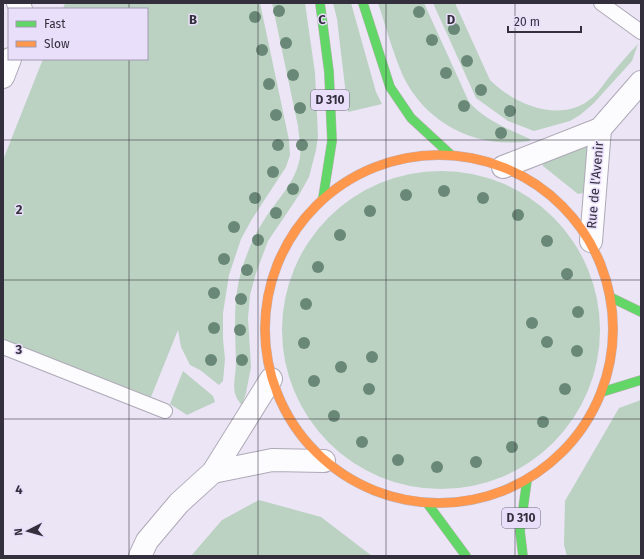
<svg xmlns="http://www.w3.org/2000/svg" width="644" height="559" font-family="'Fira Sans',sans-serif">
  <rect width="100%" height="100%" fill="#ebe5f5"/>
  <g fill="#bbd2c2">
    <path d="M65,3H260L289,140L290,155L286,167L252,219L241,239L229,275L223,313V339L225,359L223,381L219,385L200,370L190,365L181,347L178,330L151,397L3,339V160L43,59H147V9H63Z"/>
    <path d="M272,3H305L315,73L318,136L316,150L309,177L299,195L268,241L256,273L250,295L248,318L251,367L246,393L242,405C229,392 236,379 236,362C235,326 232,292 246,257C251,243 258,229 266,217C278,199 294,183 299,162C302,151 299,138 298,126Z"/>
    <path d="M333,3H351L376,92L382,104L348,112L337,19Z"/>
    <path d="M378,3H424L469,102C485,120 508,129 530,139V141C477,149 427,125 403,76C393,53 386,27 378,3Z"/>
    <path d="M433,3H455L490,80C516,106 563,125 594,96C600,90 605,82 610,76C619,65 628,54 638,44L632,61L593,104L580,115L570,121L534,131L508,121L476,98Z"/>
    <path d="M583,144L590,146L585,190L583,193L578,194L543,166L542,162Z"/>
    <circle cx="441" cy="330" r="159"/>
    <path d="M183,371L213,396L215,402L187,415L170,404Z"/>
    <path d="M641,400V556H567L564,545L565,501L619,408Z"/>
    <path d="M259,500L321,517L372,556H191L222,520Z"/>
  </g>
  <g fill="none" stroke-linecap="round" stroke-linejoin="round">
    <defs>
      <g id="lane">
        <path d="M601,3L641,32"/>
        <path d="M3,347L165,411"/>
      </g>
      <g id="street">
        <path d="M18,3L21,9"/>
        <path d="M3,77L10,59"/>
        <path d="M503,167L600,129L641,82"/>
        <path d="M591,241L600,129"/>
        <path d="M213,472L272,460L324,461"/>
        <path d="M140,556L147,541L179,503L213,472L271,379"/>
      </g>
      <g id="fast">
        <path d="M320,3L329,72L332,141L323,198"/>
        <path d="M363,3L390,87L411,118L450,154"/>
        <path d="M610,297L641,312"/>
        <path d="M602,392L641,380"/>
        <path d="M427,503L466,556"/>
        <path d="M523,556L520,531L527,480"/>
      </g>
      <circle id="slow" cx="439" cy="329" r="174"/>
    </defs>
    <use href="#lane" stroke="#aea9b6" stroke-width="16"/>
    <use href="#street" stroke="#aea9b6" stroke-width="24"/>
    <use href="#fast" stroke="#c0b2b9" stroke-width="10"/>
    <use href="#slow" stroke="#c0b2b9" stroke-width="10"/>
    <use href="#lane" stroke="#fcfbfe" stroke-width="14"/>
    <use href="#street" stroke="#fcfbfe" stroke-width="22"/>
    <use href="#fast" stroke="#63d668" stroke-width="9"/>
    <use href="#slow" stroke="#ff974d" stroke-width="9"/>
  </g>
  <g fill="#6a8878">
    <circle cx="279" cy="11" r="6"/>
    <circle cx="419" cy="12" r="6"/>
    <circle cx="255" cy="17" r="6"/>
    <circle cx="454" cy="29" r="6"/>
    <circle cx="432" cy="40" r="6"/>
    <circle cx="286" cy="43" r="6"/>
    <circle cx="262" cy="50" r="6"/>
    <circle cx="467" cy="61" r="6"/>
    <circle cx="446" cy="73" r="6"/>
    <circle cx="293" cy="75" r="6"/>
    <circle cx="269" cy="84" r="6"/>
    <circle cx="481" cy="90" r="6"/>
    <circle cx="464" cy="106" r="6"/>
    <circle cx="300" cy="108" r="6"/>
    <circle cx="510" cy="111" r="6"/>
    <circle cx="276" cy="115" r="6"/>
    <circle cx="501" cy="133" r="6"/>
    <circle cx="278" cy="145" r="6"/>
    <circle cx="302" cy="145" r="6"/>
    <circle cx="273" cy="172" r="6"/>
    <circle cx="293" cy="189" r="6"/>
    <circle cx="444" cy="191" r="6"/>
    <circle cx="406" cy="195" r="6"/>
    <circle cx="255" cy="198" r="6"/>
    <circle cx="483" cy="198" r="6"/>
    <circle cx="370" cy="211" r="6"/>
    <circle cx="276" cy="213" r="6"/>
    <circle cx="518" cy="215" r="6"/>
    <circle cx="234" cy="227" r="6"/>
    <circle cx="340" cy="235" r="6"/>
    <circle cx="258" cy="240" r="6"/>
    <circle cx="547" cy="241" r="6"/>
    <circle cx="224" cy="259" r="6"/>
    <circle cx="318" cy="267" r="6"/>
    <circle cx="247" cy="270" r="6"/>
    <circle cx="567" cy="274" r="6"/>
    <circle cx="214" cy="293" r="6"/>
    <circle cx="241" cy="299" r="6"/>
    <circle cx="306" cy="304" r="6"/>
    <circle cx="578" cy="312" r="6"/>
    <circle cx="532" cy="323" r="6"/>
    <circle cx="214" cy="328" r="6"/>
    <circle cx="240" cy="330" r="6"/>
    <circle cx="547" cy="342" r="6"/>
    <circle cx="304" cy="343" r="6"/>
    <circle cx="577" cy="351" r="6"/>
    <circle cx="372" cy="357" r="6"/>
    <circle cx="211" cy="360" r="6"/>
    <circle cx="242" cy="360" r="6"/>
    <circle cx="341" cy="367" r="6"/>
    <circle cx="314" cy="381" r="6"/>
    <circle cx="369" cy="389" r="6"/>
    <circle cx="565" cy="389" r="6"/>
    <circle cx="334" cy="416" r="6"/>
    <circle cx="543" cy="422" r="6"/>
    <circle cx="362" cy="442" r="6"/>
    <circle cx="512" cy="447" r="6"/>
    <circle cx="398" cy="460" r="6"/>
    <circle cx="476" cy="462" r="6"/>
    <circle cx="437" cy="467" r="6"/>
  </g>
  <path fill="none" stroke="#342f3c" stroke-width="1" stroke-opacity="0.55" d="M129,3V9M258,3V556M386,3V556M515,3V556M129,59V556M3,140H641M3,280H641M3,419H641"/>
  <g text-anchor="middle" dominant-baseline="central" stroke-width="3" stroke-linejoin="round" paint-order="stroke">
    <g fill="#e9dffb" stroke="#6a6475" stroke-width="1">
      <rect x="311" y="90" width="38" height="20" rx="3"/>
      <rect x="502" y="508" width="38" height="20" rx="3"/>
    </g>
    <g font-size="12" font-weight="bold" fill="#342f3c">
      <text x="330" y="100">D 310</text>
      <text x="521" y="518">D 310</text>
    </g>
    <g font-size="13" fill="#342f3c" stroke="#e9dffb">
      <text transform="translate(595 185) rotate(-85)">Rue de l'Avenir</text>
    </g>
  </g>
  <g font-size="13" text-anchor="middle" font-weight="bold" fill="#342f3c" stroke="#e9dffb" stroke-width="3" stroke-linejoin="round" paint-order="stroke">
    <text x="193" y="24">B</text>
    <text x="322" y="24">C</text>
    <text x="451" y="24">D</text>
    <text x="19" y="214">2</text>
    <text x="19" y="354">3</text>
    <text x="19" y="494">4</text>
  </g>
  <rect width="644" height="559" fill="none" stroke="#342f3c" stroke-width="8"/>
  <rect x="8" y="8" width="140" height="52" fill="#e9dffb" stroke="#a199af"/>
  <rect x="16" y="21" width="20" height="6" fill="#63d668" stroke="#a199af"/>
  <text x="44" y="28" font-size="12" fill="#342f3c">Fast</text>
  <rect x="16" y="41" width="20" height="6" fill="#ff974d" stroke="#a199af"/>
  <text x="44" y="48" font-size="12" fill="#342f3c">Slow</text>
  <g transform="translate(28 531) rotate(264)" stroke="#e9dffb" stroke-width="3" paint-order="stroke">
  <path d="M0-3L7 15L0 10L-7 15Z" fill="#342f3c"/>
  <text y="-6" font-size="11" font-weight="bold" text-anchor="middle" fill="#342f3c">N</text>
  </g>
  <path d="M508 26v6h73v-6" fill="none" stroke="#342f3c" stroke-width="2"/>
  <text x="514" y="26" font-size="12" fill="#342f3c" stroke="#e9dffb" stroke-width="3" paint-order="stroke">20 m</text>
</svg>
